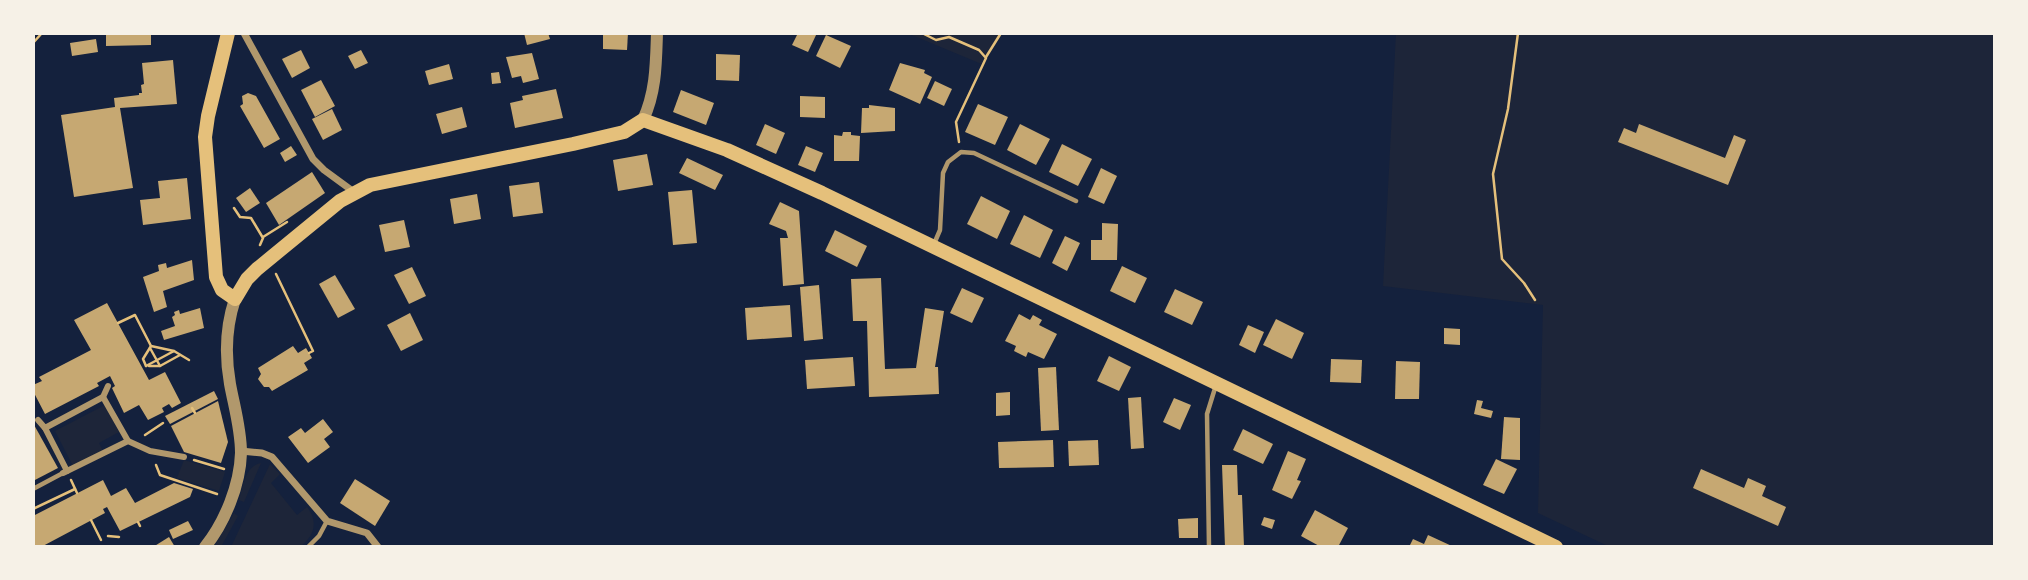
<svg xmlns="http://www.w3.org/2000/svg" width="2028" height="580" font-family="'DM Sans',sans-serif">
  <rect width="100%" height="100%" fill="#14213d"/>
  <g fill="#1d2539">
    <path d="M907,33H1000L984,65Z"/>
    <path d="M1396,33H1995V547H1610L1538,513L1543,305L1383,286Z"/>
    <path d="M105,405L119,432L99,443L103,451L73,466L55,431Z"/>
    <path d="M184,460L225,472L219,491L177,478Z"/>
    <path d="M261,463L244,502L239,500C243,486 245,466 261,463Z"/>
    <path d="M270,464L280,474L271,483L297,515L307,507C319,522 314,536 300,547H231Z"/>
    <path d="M234,513L238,516L221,547H214Z"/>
  </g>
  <g fill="#c6a872">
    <path d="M106,33H151V45L106,46Z"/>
    <path d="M524,33H548L550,39L527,45Z"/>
    <path d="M603,33H628L627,50L603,49Z"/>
    <path d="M798,33H817L808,52L792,45Z"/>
    <path d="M826,35L851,46L840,68L816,56Z"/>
    <path d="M96,39L98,52L72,56L70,43Z"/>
    <path d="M301,50L310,68L292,78L282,59Z"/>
    <path d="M361,50L368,63L355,69L348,56Z"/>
    <path d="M532,53L539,79L523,83L521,76L512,78L506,57Z"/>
    <path d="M716,54L740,55L739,81L716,80Z"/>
    <path d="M173,60L177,104L120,108L133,188L74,197L61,115L115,107L114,98L139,95V93H142L141,85L144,84L142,63Z"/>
    <path d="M900,63L925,70L924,73L932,77L920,104L889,90Z"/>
    <path d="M449,64L453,79L429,85L425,71Z"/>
    <path d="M499,72L501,83L492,84L491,73Z"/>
    <path d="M321,80L335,106L315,117L301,90Z"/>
    <path d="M935,81L952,89L944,106L927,98Z"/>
    <path d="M556,89L563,118L515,128L510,103L523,100L522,96Z"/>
    <path d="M681,90L714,103L706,125L673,112Z"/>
    <path d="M248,93L256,96L280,139L264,148L240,106L243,104L242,96Z"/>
    <path d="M800,96L825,97V118L800,117Z"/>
    <path d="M978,104L1008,117L995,145L965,132Z"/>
    <path d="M869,105L895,108V131L861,133L862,108H869Z"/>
    <path d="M462,107L467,127L442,134L436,114Z"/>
    <path d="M332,109L342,130L323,140L312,119Z"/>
    <path d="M765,124L785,133L776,154L756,145Z"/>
    <path d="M1020,124L1050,139L1036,165L1007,150Z"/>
    <path d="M1639,124L1725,158L1734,135L1746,140L1728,185L1618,142L1624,128L1636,133Z"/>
    <path d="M843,132H851V135L860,136L859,161H834V135L842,136Z"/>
    <path d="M1062,144L1092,159L1078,186L1049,172Z"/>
    <path d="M291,146L297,155L285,162L280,153Z"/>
    <path d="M806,146L823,153L815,172L798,165Z"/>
    <path d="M647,154L653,185L618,191L613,160Z"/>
    <path d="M687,158L723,175L715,190L679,173Z"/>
    <path d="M1101,168L1117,176L1104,204L1088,197Z"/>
    <path d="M312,172L325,193L279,225L266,203Z"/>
    <path d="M187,178L191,219L143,225L140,200L160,198L158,181Z"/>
    <path d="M539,182L543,213L513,217L509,186Z"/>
    <path d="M250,188L260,203L246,212L236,198Z"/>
    <path d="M692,190L697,243L673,245L668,192Z"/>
    <path d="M477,194L481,219L454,224L450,199Z"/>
    <path d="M981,196L1010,211L997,239L967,224Z"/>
    <path d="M780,202L799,211L804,284L783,286L780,238H788L786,231L769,224Z"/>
    <path d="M1024,215L1053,230L1040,258L1010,244Z"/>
    <path d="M404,220L410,247L385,252L379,225Z"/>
    <path d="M1102,223L1118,224L1117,260H1091V240H1102Z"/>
    <path d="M835,230L867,246L857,267L825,251Z"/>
    <path d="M1065,236L1080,243L1067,271L1052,263Z"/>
    <path d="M192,260L194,280L163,291L167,307L154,312L143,277L159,271L158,265L166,263L167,268Z"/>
    <path d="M1122,266L1147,278L1135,303L1110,291Z"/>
    <path d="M412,267L426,296L409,304L394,275Z"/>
    <path d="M335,275L355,309L338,318L319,284Z"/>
    <path d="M881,278L885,369L916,368L925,308L944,311L935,367H938L939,394L869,397L867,321H853L851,279Z"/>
    <path d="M819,285L823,339L804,341L800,287Z"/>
    <path d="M962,288L984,298L972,323L950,313Z"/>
    <path d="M1175,289L1203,302L1192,325L1164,312Z"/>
    <path d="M107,303L149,380L165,372L181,403L172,408L169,404L162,408L164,412L148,420L139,405L124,413L112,388L115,386L110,376L97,383L99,386L45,414L33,391V385L42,381L39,377L91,350L74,320Z"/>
    <path d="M790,305L792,337L747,340L745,308Z"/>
    <path d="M200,308L204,328L164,340L161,331L175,326L172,317L175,315L174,312L179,310L180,314Z"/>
    <path d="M410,313L423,340L401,351L387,325Z"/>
    <path d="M1019,314L1030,320L1033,315L1042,320L1039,325L1057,334L1044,359L1028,352L1026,357L1014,351L1016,346L1005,341Z"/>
    <path d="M1276,319L1304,333L1292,359L1263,345Z"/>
    <path d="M1248,325L1264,332L1255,353L1239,345Z"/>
    <path d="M1444,328L1460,329V345L1444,344Z"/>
    <path d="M293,346L298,353L306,348L312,358L304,363L308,370L272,391L269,387H264L258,379L261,374L258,368Z"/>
    <path d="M1109,356L1131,367L1119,391L1097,381Z"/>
    <path d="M853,357L855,386L807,389L805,360Z"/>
    <path d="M1331,359L1362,360L1361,383L1330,382Z"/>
    <path d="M1396,361L1420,362L1419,399H1395Z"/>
    <path d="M1056,367L1059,430L1041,431L1038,368Z"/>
    <path d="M214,391L218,399L170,424L165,416Z"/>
    <path d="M1010,392V415L996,416V393Z"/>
    <path d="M1141,397L1144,448L1131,449L1128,398Z"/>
    <path d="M1174,398L1191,405L1180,430L1163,422Z"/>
    <path d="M1477,400L1483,401L1481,408L1493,411L1491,418L1474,414Z"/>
    <path d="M218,401L228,442L221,463L184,452L171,426Z"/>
    <path d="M1504,417L1520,418V460L1501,459Z"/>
    <path d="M323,419L333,432L324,439L330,447L308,463L288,437L301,428L305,433Z"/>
    <path d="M33,423L58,468L33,481Z"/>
    <path d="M1243,429L1273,444L1263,464L1233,450Z"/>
    <path d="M1053,440L1054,467L999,468L998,442Z"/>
    <path d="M1098,440L1099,465L1069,466L1068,441Z"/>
    <path d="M1288,451L1306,459L1297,480L1301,481L1292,499L1272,490Z"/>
    <path d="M1496,459L1517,469L1504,494L1483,485Z"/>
    <path d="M1222,465H1237L1238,495H1242L1244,547H1225Z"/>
    <path d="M1701,469L1744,488L1748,478L1766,486L1762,496L1786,507L1778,526L1693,488Z"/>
    <path d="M355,479L390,501L375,526L340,503Z"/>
    <path d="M103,480L111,496L126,488L135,503L174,483L193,489L190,497L120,531L107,507L103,509L105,513L41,547H33V516Z"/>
    <path d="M1315,510L1348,528L1338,547H1321L1301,536Z"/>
    <path d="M1264,517L1275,520L1272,529L1261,525Z"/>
    <path d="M1198,518V538H1179L1178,519Z"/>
    <path d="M188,521L193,530L173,539L169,530Z"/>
    <path d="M1428,535L1454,547H1409L1413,539L1424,544Z"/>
    <path d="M169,537L175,547H153Z"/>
  </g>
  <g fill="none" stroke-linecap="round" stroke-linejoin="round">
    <g stroke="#e5c07b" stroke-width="2.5">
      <path d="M922,33L936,40L949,37L979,50L986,58L956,122L959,142"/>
      <path d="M1518,33L1508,109L1493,174L1502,259L1524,283L1535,300"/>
      <path d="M33,43L42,33"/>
      <path d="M986,57L1001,33"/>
      <path d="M234,208L240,217L251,218L263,238L260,245"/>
      <path d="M263,237L287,222"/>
      <path d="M276,274L313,351L309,353"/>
      <path d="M118,323L135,315L151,346L174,351"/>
      <path d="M150,348L160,366"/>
      <path d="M146,366L174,351L189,360"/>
      <path d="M146,366L143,359L151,346"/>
      <path d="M149,366H160L180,355"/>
      <path d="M192,408L195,413"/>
      <path d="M145,435L163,423"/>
      <path d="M194,460L224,469"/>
      <path d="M156,465L160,475L217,494"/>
      <path d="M71,480L77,493"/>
      <path d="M33,509L75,489"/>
      <path d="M91,520L101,540"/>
      <path d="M138,522L140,526"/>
      <path d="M108,536L119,537"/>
    </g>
    <g stroke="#b1986c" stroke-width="4.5">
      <path d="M934,244L940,230L943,173L948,162L961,152L974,153L1076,201"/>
      <path d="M33,489L63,473"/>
      <path d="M308,547L319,536L327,521"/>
      <path d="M1209,547L1207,414L1216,385"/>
    </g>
    <g stroke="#b1986c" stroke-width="6">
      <path d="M103,397L108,386"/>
      <path d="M38,420L45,428L103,397L128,441"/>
      <path d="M45,428L67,471"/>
      <path d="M63,473L128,441L150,451L184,457"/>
    </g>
    <g stroke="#b1986c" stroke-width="7">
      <path d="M244,33L313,159L324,170L354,192"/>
      <path d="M241,451L262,453L272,457L327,521L367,533L378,547"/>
    </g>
    <g stroke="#b1986c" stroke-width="12">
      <path d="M643,120C656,92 656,64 657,33"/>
      <path d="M205,547C225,522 240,485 241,453C241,429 234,406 230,384C225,356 226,326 235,299"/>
    </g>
    <path stroke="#e5c07b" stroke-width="14" d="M228,33L208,116L205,137L216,277L222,290L235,299L247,279L257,269L340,201L370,185L573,144L624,132L643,120L727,150L822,193L1556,547"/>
  </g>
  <rect width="2028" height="580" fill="none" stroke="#f6f1e7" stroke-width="70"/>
</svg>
